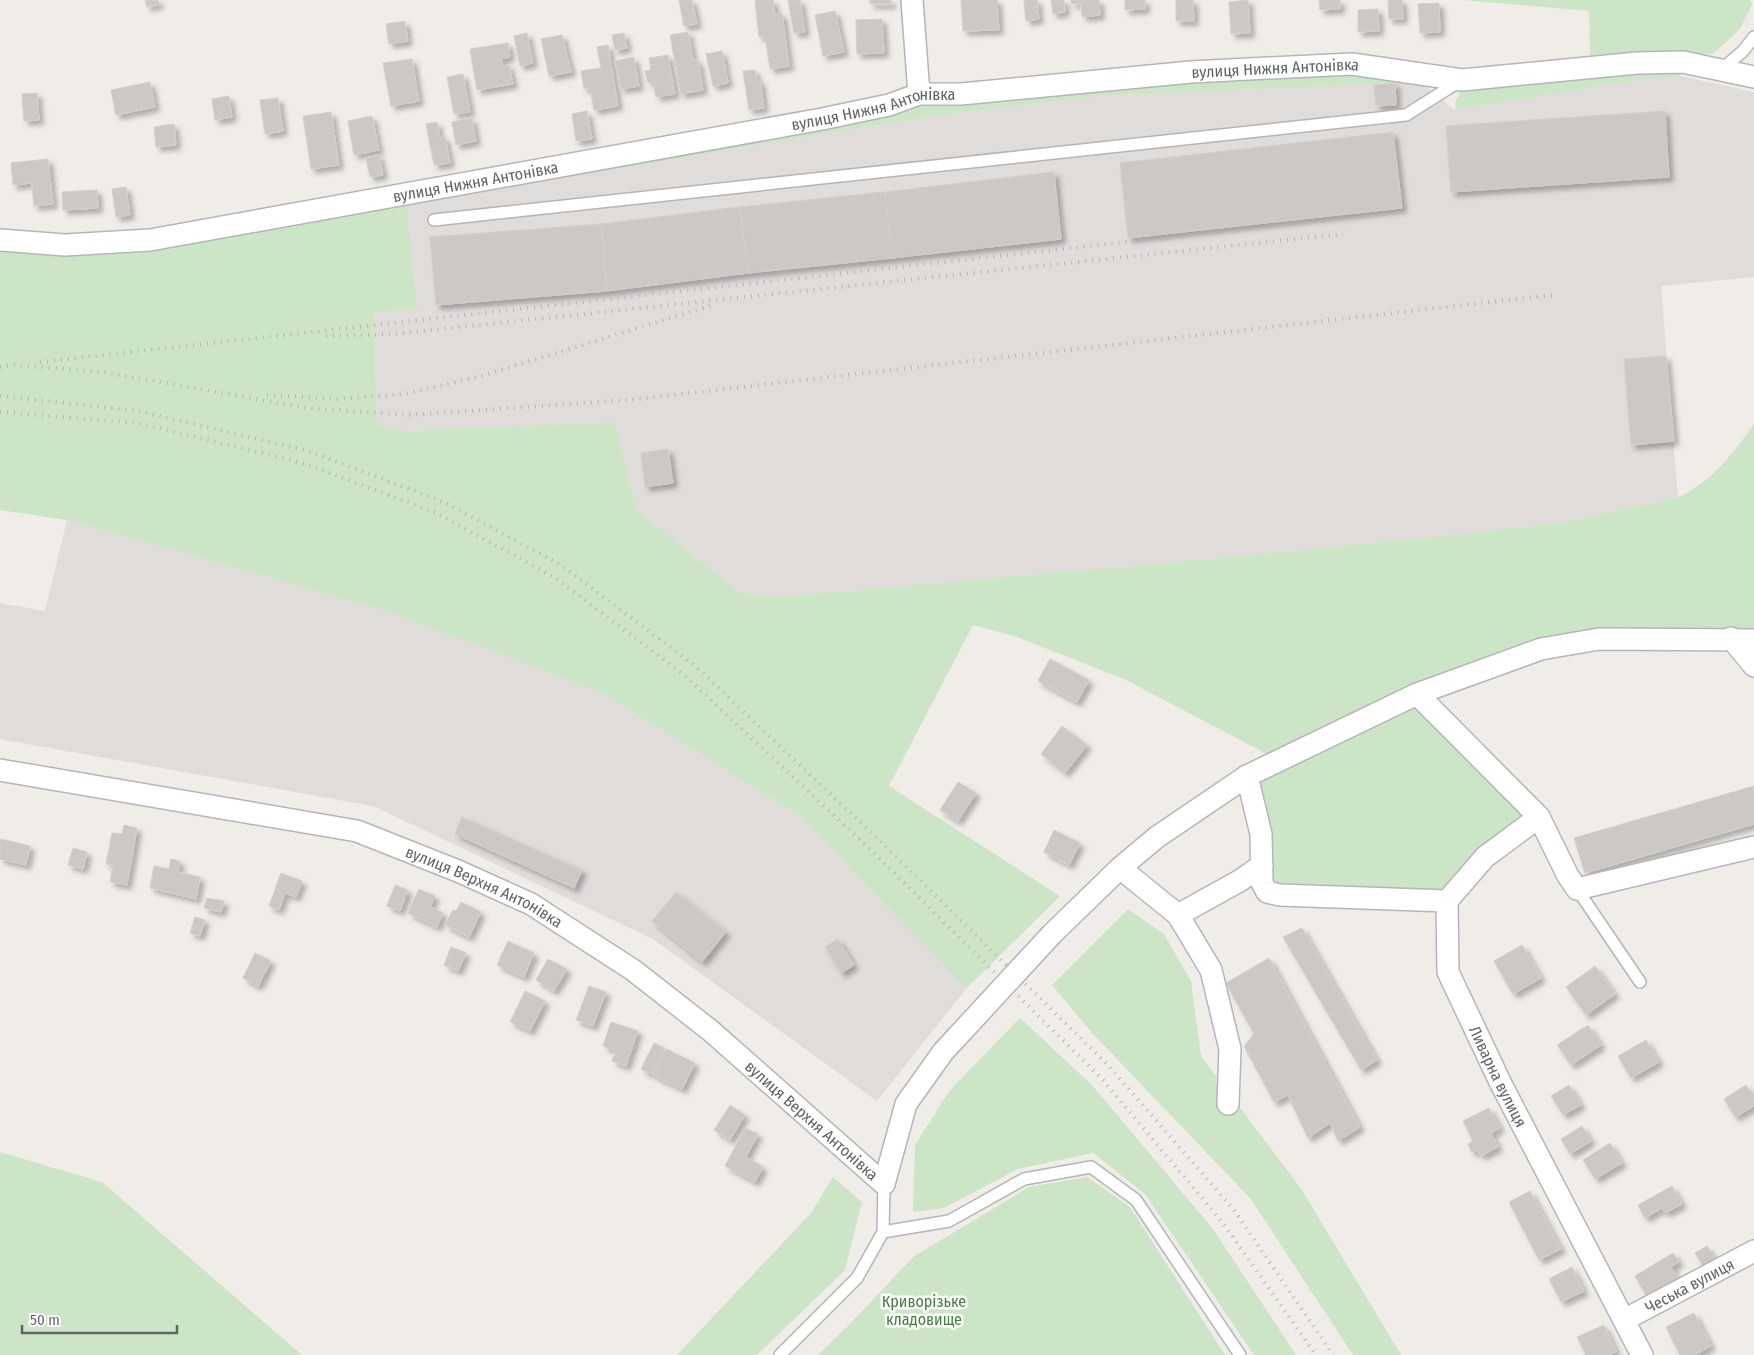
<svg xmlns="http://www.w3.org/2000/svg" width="1754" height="1355" font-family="'Fira Sans Condensed',sans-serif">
  <defs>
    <filter id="shadow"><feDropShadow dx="4.5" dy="4.5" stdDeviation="2.5" flood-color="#0004"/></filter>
  </defs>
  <rect width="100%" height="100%" fill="#f0ede8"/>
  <g fill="#dfdcda">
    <path d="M1680,76L1754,92V277L1661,286L1678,497L1571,521L1462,534L1221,558L777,597L739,592L636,509L613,422L405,431L377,424L374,312L416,309L405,204L933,116L1097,96L1420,82L1455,110L1625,82Z"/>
    <path d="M67,520L389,612L604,694L800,816L966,989L877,1101L653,939L373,806L0,739V603L45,611Z"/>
  </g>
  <g fill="#cce5c7">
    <path d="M1462,0H1750L1752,5L1740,29L1713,54L1590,58L1589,11Z"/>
    <path d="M1681,68L1680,76L1625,82L1455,110L1456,99L1464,87Z"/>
    <path d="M1351,71L1420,82L1097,96L933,116L406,204L417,309L374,312L377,424L405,431L614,422L636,509L739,592L777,597L1221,558L1462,534L1571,521L1678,497C1709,485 1735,451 1754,424V636L1599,639L1417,694L1539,817L1447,901L1267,892L1247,776L1278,760L1126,680L1017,637L973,625L889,786L1060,896L966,989L800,816L604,694L389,612L67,520L0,510V246L66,253L920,104Z"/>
    <path d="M1128,909L1164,934L1191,981L1201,1056L1302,1190L1401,1355H1353L1250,1198L1092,1033L1052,985Z"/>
    <path d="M1020,1018L1092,1085L1213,1229L1296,1355H1254L1145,1194L1093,1153L1018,1169L944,1208L913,1212L915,1145L950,1090Z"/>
    <path d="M0,1152L102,1182L302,1355H0Z"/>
    <path d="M833,1177L862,1202L845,1270L757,1355H677L811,1213Z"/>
    <path d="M1087,1177L1130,1207L1225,1355H818L848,1326L913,1257L1029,1187Z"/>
  </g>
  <g fill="#ccc8c5" stroke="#d5cec7" filter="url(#shadow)">
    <path d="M145,0H158L159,4L147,7Z"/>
    <path d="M679,0H692L697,24L684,26Z"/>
    <path d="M755,0H773L775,14L782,13L789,66L770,69L765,36L759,37Z"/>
    <path d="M788,0H800L805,32L794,33Z"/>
    <rect x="870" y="0" width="21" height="4"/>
    <path d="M961,0H997L999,30L963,31Z"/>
    <path d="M1024,0H1037L1039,19L1026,21Z"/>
    <path d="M1051,0H1064L1065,12L1053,14Z"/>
    <path d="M1071,0H1099L1100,15L1082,17L1081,3L1071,4Z"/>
    <path d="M1125,0H1145V9L1125,10Z"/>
    <path d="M1176,0H1193L1194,21H1176Z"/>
    <path d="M1248,0L1250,33L1231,34L1229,2Z"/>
    <path d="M1319,0H1340V9L1320,10Z"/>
    <path d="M1388,0H1402L1403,19H1389Z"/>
    <path d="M1439,3L1440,32L1420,33L1418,4Z"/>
    <path d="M1378,9L1379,31L1358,32V10Z"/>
    <path d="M835,11L844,52L823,56L815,15Z"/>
    <path d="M882,19L884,53L857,54L856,20Z"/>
    <path d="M405,21L408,41L389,44L386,24Z"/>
    <path d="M688,32L693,60H698L703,90L681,94L670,35Z"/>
    <path d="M527,33L533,63L520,66L514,36Z"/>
    <path d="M624,33L627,48L615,50L612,35Z"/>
    <path d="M562,35L571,72L549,76L541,39Z"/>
    <path d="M508,43L510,57L501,59L503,66L509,65L513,84L477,90L470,49Z"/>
    <path d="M608,45L618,106L594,110L590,88L584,89L581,71L601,68L597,47Z"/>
    <path d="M722,51L728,83L713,86L706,54Z"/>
    <path d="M668,55L675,94L656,97L653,82L648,83L645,71L651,70L649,58Z"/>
    <path d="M634,57L639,86L621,89L615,61Z"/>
    <path d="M412,59L419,101L391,106L383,63Z"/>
    <path d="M755,70L757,81L760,80L764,108L749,110L743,71Z"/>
    <path d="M463,74L470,112L454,114L447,77Z"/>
    <path d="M150,82L155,107L116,115L111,90Z"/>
    <path d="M1395,83L1396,105L1376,106L1374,85Z"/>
    <path d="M37,93L39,120L24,121L22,94Z"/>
    <path d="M229,96L232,117L215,120L212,99Z"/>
    <path d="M278,98L283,131L265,134L260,100Z"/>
    <path d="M587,111L592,139L576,141L572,114Z"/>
    <path d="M1665,111L1669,177L1451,192L1446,126Z"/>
    <path d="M331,112L339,165L311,169L303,116Z"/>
    <path d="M372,116L379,150L354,155L348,121Z"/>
    <path d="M472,118L476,141L456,145L452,122Z"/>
    <path d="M437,122L440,138L445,137L450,163L434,165L426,124Z"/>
    <path d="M174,124L176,145L156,147L154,127Z"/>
    <path d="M1393,132L1402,208L1128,238L1120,163Z"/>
    <path d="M379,155L383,175L370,177L366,158Z"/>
    <path d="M48,159L53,204L34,206L32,183L13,185L11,163Z"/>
    <path d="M1054,172L1061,239L892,258L885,192Z"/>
    <path d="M126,187L130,215L116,217L112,189Z"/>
    <path d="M97,190L98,208L63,210L62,192Z"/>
    <path d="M885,192L892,258L748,273L740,207Z"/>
    <path d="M740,207L748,273L607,291L601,224Z"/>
    <path d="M601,224L607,291L436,305L430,237Z"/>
    <path d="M1666,356L1674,441L1631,445L1624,359Z"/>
    <path d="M668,449L673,483L645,487L641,453Z"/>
    <path d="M1050,659L1089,680L1077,702L1038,681Z"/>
    <path d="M1062,726L1087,745L1065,773L1041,754Z"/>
    <path d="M958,782L976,793L958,821L940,810Z"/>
    <path d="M1754,786V824L1585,873L1574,838Z"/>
    <path d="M462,817L582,870L574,888L455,834Z"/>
    <path d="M124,825L137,828L127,885L110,882L113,865L106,864L112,833L122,834Z"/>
    <path d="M1054,830L1080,843L1069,865L1044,852Z"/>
    <path d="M0,839L30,846L26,865L0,859Z"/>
    <path d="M73,848L87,852L83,869L68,865Z"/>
    <path d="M171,859L180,861L178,872L200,877L196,899L150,888L154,866L169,869Z"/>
    <path d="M281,873L302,881L296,897L285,893L279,910L269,906Z"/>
    <path d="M395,885L408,890L400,911L387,906Z"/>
    <path d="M419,889L435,896L430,907L443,913L437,927L408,913Z"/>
    <path d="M676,892L726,932L702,962L652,921Z"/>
    <path d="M207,898L224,901L221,912L204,908Z"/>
    <path d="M461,902L481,912L469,937L445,925L453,910L456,911Z"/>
    <path d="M195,917L205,920L200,936L190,933Z"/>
    <path d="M1302,928L1377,1060L1361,1070L1283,937Z"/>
    <path d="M838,939L854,965L841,973L825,947Z"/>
    <path d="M508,941L534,953L524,977L497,965Z"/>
    <path d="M1522,945L1541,978L1513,994L1494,961Z"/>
    <path d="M451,947L466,953L458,971L444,965Z"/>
    <path d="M255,953L271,961L258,986L243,978Z"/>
    <path d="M1269,958L1360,1127L1338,1141L1330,1123L1308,1138L1288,1095L1274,1102L1244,1046L1254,1034L1226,983Z"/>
    <path d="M548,959L567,969L554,991L536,980Z"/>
    <path d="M1595,966L1615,994L1586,1015L1566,987Z"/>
    <path d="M589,986L606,992L593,1026L576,1020Z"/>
    <path d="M525,991L545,1001L530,1031L510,1022Z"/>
    <path d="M611,1022L638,1031L626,1066L612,1061L616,1051L603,1046Z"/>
    <path d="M1588,1025L1601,1045L1571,1065L1557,1045Z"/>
    <path d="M1646,1040L1659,1062L1631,1078L1618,1056Z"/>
    <path d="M654,1043L664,1048L652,1074L641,1069Z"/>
    <path d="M666,1049L695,1063L682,1089L653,1075Z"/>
    <path d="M1569,1085L1581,1105L1563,1115L1551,1096Z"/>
    <path d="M1746,1085L1754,1098V1106L1735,1117L1724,1099Z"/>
    <path d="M730,1105L745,1115L730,1140L714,1130Z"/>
    <path d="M1489,1108L1500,1128L1491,1133L1498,1147L1481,1156L1477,1150L1472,1153L1468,1144L1473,1141L1463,1121Z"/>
    <path d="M1582,1126L1591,1141L1570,1154L1561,1139Z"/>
    <path d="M745,1128L758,1134L746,1157L763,1167L755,1182L725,1166Z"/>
    <path d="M1610,1143L1622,1163L1595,1179L1583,1160Z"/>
    <path d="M1672,1186L1682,1204L1665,1213L1662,1208L1645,1218L1638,1205Z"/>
    <path d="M1530,1191L1561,1249L1539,1260L1509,1202Z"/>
    <path d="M1707,1246L1716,1262L1705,1269L1695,1253Z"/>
    <path d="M1673,1253L1679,1262L1671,1267L1678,1279L1647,1297L1635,1276Z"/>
    <path d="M1572,1267L1584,1291L1561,1302L1549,1279Z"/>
    <path d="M1694,1313L1711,1346L1694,1355H1680L1666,1327Z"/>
    <path d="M1604,1325L1616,1352L1609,1355H1586L1577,1337Z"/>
  </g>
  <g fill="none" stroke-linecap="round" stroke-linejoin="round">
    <defs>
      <g id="service">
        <path d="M1721,70L1743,51L1754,37"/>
        <path d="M434,220L1406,115L1460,81"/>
        <path d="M1577,889L1640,982"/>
        <path d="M883,1232L949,1221L1024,1179L1091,1167L1136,1200L1240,1355"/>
        <path d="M780,1355L857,1278L883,1232L884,1184"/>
      </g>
      <g id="minor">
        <path d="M912,0L919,94"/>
        <path id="s1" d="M0,240L65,245L150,240L822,119L889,105L919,94H961L1191,72L1268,68L1352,64L1462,80L1637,63L1683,62L1754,77"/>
        <path d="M1731,638L1754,666"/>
        <path d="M1417,694L1539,817L1568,876L1577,889L1754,847"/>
        <path id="s2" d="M0,770L357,831L458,871L531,904L633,970L711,1031L884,1184L906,1104L943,1052"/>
        <path d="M1247,776L1261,834L1262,883L1267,892L1280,895L1447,901"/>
        <path id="s3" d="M1539,817L1485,857L1447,901L1448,972L1501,1084L1642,1355"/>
        <path d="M1120,868L1178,915L1211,970L1230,1049L1228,1104"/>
        <path d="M1178,915L1241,880L1262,865"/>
        <path d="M1052,934L1120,868L1157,837L1247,776L1417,694L1541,649L1599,639L1754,640"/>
        <path id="s4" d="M1624,1320L1754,1251"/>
      </g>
    </defs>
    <use href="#service" stroke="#b3b6b9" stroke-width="14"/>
    <use href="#minor" stroke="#b3b6b9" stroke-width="24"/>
    <use href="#service" stroke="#fff" stroke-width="11"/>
    <use href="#minor" stroke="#fff" stroke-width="21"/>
    <g stroke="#b4b5b5" stroke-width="4" stroke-dasharray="1 6" stroke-linecap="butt">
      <path d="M326,336L394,334L1343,234"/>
      <path d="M40,362L1343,218"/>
      <path d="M0,367L13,365L103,372L308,408L408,415L628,400L1552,295"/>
      <path d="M267,395L339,399L404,394L481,376L713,305"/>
      <path d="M0,396L138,411L308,451L444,502L561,565L693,664L879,840L1108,1065L1234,1210L1333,1355"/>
      <path d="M0,412L138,423L306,464L436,513L554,577L682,673L872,851L1101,1078L1223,1223L1316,1355"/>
    </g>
    <defs>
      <path id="minor-bridge" d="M943,1052L1052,934"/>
    </defs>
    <use href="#minor-bridge" stroke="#b3b6b9" stroke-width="24" stroke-linecap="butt"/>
    <use href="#minor-bridge" stroke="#fff" stroke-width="21"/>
  </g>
  <g text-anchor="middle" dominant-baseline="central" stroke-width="5" stroke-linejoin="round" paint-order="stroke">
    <g font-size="16" fill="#5f6467" stroke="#fff">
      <text stroke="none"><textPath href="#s1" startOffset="1291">вулиця Нижня Антонівка</textPath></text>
      <text stroke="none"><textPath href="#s1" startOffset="886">вулиця Нижня Антонівка</textPath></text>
      <text stroke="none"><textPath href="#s1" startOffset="481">вулиця Нижня Антонівка</textPath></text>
      <text stroke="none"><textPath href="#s2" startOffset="501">вулиця Верхня Антонівка</textPath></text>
      <text stroke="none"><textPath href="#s3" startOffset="312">Ливарна вулиця</textPath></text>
      <text stroke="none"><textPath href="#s2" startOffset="906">вулиця Верхня Антонівка</textPath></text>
      <text stroke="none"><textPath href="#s4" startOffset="74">Чеська вулиця</textPath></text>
    </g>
    <g font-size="16" fill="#44813c" stroke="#fff">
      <text x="924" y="1301">Криворізьке<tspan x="924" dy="18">кладовище</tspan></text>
    </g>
  </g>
  <path d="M22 1325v8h155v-8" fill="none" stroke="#5f6467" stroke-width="2.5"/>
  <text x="30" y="1325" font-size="15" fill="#5f6467" stroke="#ffffff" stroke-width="4" paint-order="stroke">50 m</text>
</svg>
